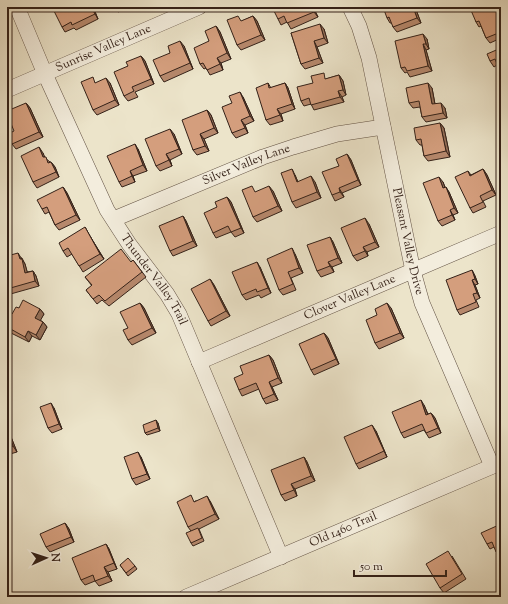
<svg xmlns="http://www.w3.org/2000/svg" width="508" height="604" font-family="'Sorts Mill Goudy',serif">
  <rect width="100%" height="100%" fill="#ece4ca"/>
  <filter id="stains"><feTurbulence type="fractalNoise" baseFrequency=".005" numOctaves="4"/><feColorMatrix values="0 0 0 0 .2 0 0 0 0 .09 0 0 0 0 .02 0 0 0 .5 -.17"/></filter>
  <radialGradient id="worn" r=".72"><stop offset=".6" stop-color="#630" stop-opacity="0"/><stop offset="1" stop-color="#630" stop-opacity=".3"/></radialGradient>
  <g fill="none" stroke-linecap="round" stroke-linejoin="round">
    <defs>
      <g id="minor">
        <path id="s1" d="M17,7L45,74L107,210L129,244L167,294L179,314L281,557"/>
        <path id="s2" d="M350,7L359,26L369,58L413,271L422,303L492,466"/>
        <path id="s3" d="M7,90L199,7"/>
        <path id="s4" d="M114,219L263,157L293,147L337,134L383,127"/>
        <path id="s5" d="M199,362L501,233"/>
        <path id="s6" d="M186,597L500,463"/>
      </g>
    </defs>
    <use href="#minor" stroke="#625244" stroke-width="16"/>
    <use href="#minor" stroke="#f3eddd" stroke-width="15"/>
  </g>
  <g fill="#b6886c" stroke="#342118">
    <path d="M93,7L98,19L76,30L74,28L65,32L62,27Z"/>
    <path d="M115,7H129L118,12Z"/>
    <path d="M279,7H313L318,17L291,29L287,22L281,25L278,19L280,8Z"/>
    <path d="M415,7L421,23L397,32L393,27L392,23H390L387,18Z"/>
    <path d="M473,7H497L501,15V38L490,43L486,38L481,26L479,27L476,22Z"/>
    <path d="M253,16L257,21L265,40L241,50L237,45L242,21Z"/>
    <path d="M216,26L220,32L231,59L221,63L223,70L210,75L206,68L204,69L200,64L209,41Z"/>
    <path d="M324,29L328,43L317,47L323,63L305,69L301,64L291,33Z"/>
    <path d="M427,39L429,49L426,50L432,71L410,77L407,72L405,73L401,68Z"/>
    <path d="M184,46L193,69L164,82L160,76L170,53Z"/>
    <path d="M501,48L497,65L494,67L490,61Z"/>
    <path d="M7,54L10,60L7,61Z"/>
    <path d="M141,56L145,61L154,84L135,92L138,97L128,101L124,96L128,66Z"/>
    <path d="M339,75L343,81L346,95L342,97L344,102L314,110L311,104L304,106L301,101L313,83Z"/>
    <path d="M110,83L119,105L97,115L93,110Z"/>
    <path d="M268,83L271,88L285,83L288,88L295,109L281,114L283,121L270,125L266,120Z"/>
    <path d="M432,88L435,104L445,108L447,118L426,122L422,117L420,107L413,108L409,103Z"/>
    <path d="M243,97L254,121L245,125L248,133L236,138L232,133Z"/>
    <path d="M26,103L30,108L43,137L16,149L12,144Z"/>
    <path d="M207,110L211,115L218,133L204,139L209,151L197,155L193,150Z"/>
    <path d="M440,123L444,128L450,157L428,161L424,156L422,145H420L416,140Z"/>
    <path d="M174,134L182,154L170,160L172,166L160,171L156,166Z"/>
    <path d="M138,149L147,171L133,176L135,182L122,187L119,182Z"/>
    <path d="M43,153L44,157L50,162H51L55,167L59,177L37,188L33,182Z"/>
    <path d="M347,154L351,160L361,185L342,193L344,197L335,201L332,195L339,166Z"/>
    <path d="M483,169L487,175L496,195L483,201L486,207L473,213L470,208L468,171L471,175Z"/>
    <path d="M295,175L298,182H315L321,198L296,208L292,202Z"/>
    <path d="M443,182L445,187L449,192L458,213L453,215L455,220L442,226L438,221Z"/>
    <path d="M63,187L67,193L80,220L59,230L55,225L49,212L45,214L42,209Z"/>
    <path d="M273,191L282,211L257,222L253,217L256,192Z"/>
    <path d="M227,197L231,202L244,233L235,237L231,232L216,238L213,233L217,207Z"/>
    <path d="M183,216L186,221L197,246L173,256L170,251Z"/>
    <path d="M369,224L379,247L367,252L368,256L357,261L353,256Z"/>
    <path d="M88,233L104,259L83,272L72,254L67,257L63,251Z"/>
    <path d="M330,237L333,242L342,263L332,267L334,272L321,277L317,271Z"/>
    <path d="M295,254L303,273L291,278L296,290L283,295L279,290Z"/>
    <path d="M7,256L22,258L25,264L27,272L33,271L36,276L39,286L7,295Z"/>
    <path d="M133,260L146,277L109,306L102,300L97,304L86,290L92,286L85,277L131,262Z"/>
    <path d="M260,267L271,293L261,298L259,295L246,300L242,295Z"/>
    <path d="M472,270L475,276L478,284L475,285L480,298L476,300L479,307L460,315L457,310Z"/>
    <path d="M210,279L214,285L230,316L211,326L208,321Z"/>
    <path d="M140,303L144,308L156,333L132,345L128,340V328Z"/>
    <path d="M19,308L40,309L44,314L40,320L43,322L47,327L40,340L32,336L29,342L7,331V311L12,314Z"/>
    <path d="M391,308L404,338L379,349L375,343L377,315Z"/>
    <path d="M324,333L328,338L339,364L314,375L311,370Z"/>
    <path d="M269,355L273,360L282,383L272,387L278,400L266,404L263,399L259,389L242,396L239,390L243,374Z"/>
    <path d="M424,405L428,414L431,413L435,418L441,433L429,438L424,430L404,438L401,433Z"/>
    <path d="M54,408L62,429L52,433L48,428Z"/>
    <path d="M158,423L160,431L147,435L145,433Z"/>
    <path d="M7,427L17,452L10,454L7,450Z"/>
    <path d="M376,431L387,457L359,469L356,464Z"/>
    <path d="M141,457L150,479L136,485L132,479Z"/>
    <path d="M304,457L307,462L315,481L295,489L297,496L285,501L281,495Z"/>
    <path d="M195,501H210L219,519L199,529L204,541L193,546L191,543V531L188,527Z"/>
    <path d="M65,523L69,529L74,542L50,552L46,547Z"/>
    <path d="M501,524V556L500,557L494,547L490,549L487,544Z"/>
    <path d="M106,544L109,549L117,569L108,572L112,581L99,586L95,581L85,585L81,580Z"/>
    <path d="M452,556L466,579L444,593L440,588Z"/>
    <path d="M120,565L135,566L137,569L128,576Z"/>
  </g>
  <g fill="#946f58" stroke="#342118">
    <path d="M91,7H93L98,19L95,14Z"/>
    <path d="M312,7H313L318,17L314,12Z"/>
    <path d="M413,7H415L421,23L417,18Z"/>
    <path d="M496,7H497L501,15V18Z"/>
    <path d="M253,16L257,21L265,40L261,35Z"/>
    <path d="M320,24L324,29L328,43L324,38Z"/>
    <path d="M216,26L220,32L231,59L227,53Z"/>
    <path d="M423,34L427,39L429,49L426,44Z"/>
    <path d="M180,41L184,46L193,69L190,63Z"/>
    <path d="M314,41L317,47L323,63L319,58Z"/>
    <path d="M423,44L426,50L432,71L428,66Z"/>
    <path d="M141,56L145,61L154,84L151,79Z"/>
    <path d="M217,58L221,63L223,70Z"/>
    <path d="M339,75L343,81L346,95L343,90Z"/>
    <path d="M106,78L110,83L119,105L115,100Z"/>
    <path d="M285,83L288,88L295,109L292,104Z"/>
    <path d="M428,83L432,88L436,110L432,104Z"/>
    <path d="M338,91L342,97L344,102L340,97Z"/>
    <path d="M240,92L243,97L254,121L250,116Z"/>
    <path d="M26,103L30,108L43,137L39,132Z"/>
    <path d="M441,103L445,108L447,118L443,113Z"/>
    <path d="M277,109L281,114L283,121Z"/>
    <path d="M207,110L211,115L218,133L214,128Z"/>
    <path d="M241,120L245,125L248,133L245,128Z"/>
    <path d="M440,123L444,128L450,157L446,151Z"/>
    <path d="M170,129L174,134L182,154L179,149Z"/>
    <path d="M200,134L204,139L209,151L205,146Z"/>
    <path d="M135,144L138,149L147,171L143,165Z"/>
    <path d="M39,147L43,153L47,162L43,157Z"/>
    <path d="M166,154L170,160L172,166Z"/>
    <path d="M347,154L351,160L361,185L358,180Z"/>
    <path d="M51,162L55,167L59,177L56,172Z"/>
    <path d="M292,169L295,175L300,187L297,182Z"/>
    <path d="M483,169L487,175L496,195L492,190Z"/>
    <path d="M130,171L133,176L135,182L132,176Z"/>
    <path d="M311,176L315,182L321,198L317,192Z"/>
    <path d="M439,177L443,182L447,193L443,188Z"/>
    <path d="M269,186L273,191L282,211L278,206Z"/>
    <path d="M63,187L67,193L80,220L76,215Z"/>
    <path d="M446,187L449,192L458,213L454,208Z"/>
    <path d="M339,188L342,193L344,197L340,192Z"/>
    <path d="M227,197L231,202L244,233L241,228Z"/>
    <path d="M450,210L453,215L455,220L452,215Z"/>
    <path d="M183,216L186,221L197,246L193,241Z"/>
    <path d="M365,218L369,224L379,247L375,242Z"/>
    <path d="M85,227L88,233L104,259L100,254Z"/>
    <path d="M330,237L333,242L342,263L338,258Z"/>
    <path d="M363,247L367,252L368,256L365,251Z"/>
    <path d="M292,248L295,254L303,273L299,268Z"/>
    <path d="M18,253L25,264L29,278L25,273L20,259Z"/>
    <path d="M257,262L260,267L271,293L268,288Z"/>
    <path d="M328,262L332,267L334,272L330,266Z"/>
    <path d="M472,270L475,276L478,284L475,279Z"/>
    <path d="M33,271L36,276L39,286L35,281Z"/>
    <path d="M210,279L214,285L230,316L226,311Z"/>
    <path d="M472,280L475,285L480,298L477,293Z"/>
    <path d="M140,303L144,308L156,333L152,328Z"/>
    <path d="M387,303L391,308L404,338L400,333Z"/>
    <path d="M40,309L44,314L39,323L35,318Z"/>
    <path d="M43,322L47,327L40,340L36,335Z"/>
    <path d="M28,331L32,336L29,342L25,337Z"/>
    <path d="M324,333L328,338L339,364L336,359Z"/>
    <path d="M269,355L273,360L282,383L278,378Z"/>
    <path d="M269,382L272,387L278,400L274,394Z"/>
    <path d="M421,400L424,405L430,420L426,415Z"/>
    <path d="M51,403L54,408L62,429L59,424Z"/>
    <path d="M431,413L435,418L441,433L438,428Z"/>
    <path d="M156,420L158,423L160,431L158,428Z"/>
    <path d="M372,425L376,431L387,457L384,451Z"/>
    <path d="M7,427L17,452L13,446L7,431Z"/>
    <path d="M138,452L141,457L150,479L147,474Z"/>
    <path d="M304,457L307,462L315,481L311,476Z"/>
    <path d="M291,484L295,489L297,496Z"/>
    <path d="M207,496L210,501L219,519L215,514Z"/>
    <path d="M65,523L69,529L74,542L71,537Z"/>
    <path d="M106,544L109,549L117,569L114,563Z"/>
    <path d="M104,567L108,572L112,581L108,576Z"/>
  </g>
  <g fill="#d49e7d" stroke="#342118">
    <path d="M62,7H91L95,14L72,25L71,22L62,27L54,11Z"/>
    <path d="M279,7H312L314,12L287,23L284,16L278,19L274,11L280,8Z"/>
    <path d="M383,7H413L417,18L393,27L389,17L387,18Z"/>
    <path d="M473,7H496L501,18V32L486,38L479,21L476,22L470,8Z"/>
    <path d="M238,16L241,21L253,16L261,35L237,45L227,20Z"/>
    <path d="M320,24L324,38L314,41L319,58L301,64L291,33Z"/>
    <path d="M216,26L227,53L217,58L220,64L207,70L203,63L200,64L194,48L209,41L205,31Z"/>
    <path d="M423,34L426,44H423L428,66L407,71L405,67L401,68L395,41Z"/>
    <path d="M180,41L190,63L160,76L153,60L170,53L168,46Z"/>
    <path d="M501,48V74L495,59L490,61L487,54Z"/>
    <path d="M141,56L151,79L132,87L134,91L124,96L114,72L128,66L126,62Z"/>
    <path d="M324,73L325,79L339,75L343,90L338,91L340,97L311,105L309,98L301,101L297,87L313,83L311,76Z"/>
    <path d="M93,77L95,83L106,78L115,100L93,110L81,82Z"/>
    <path d="M268,83L269,88L285,83L292,104L277,109L280,115L266,120L256,88Z"/>
    <path d="M428,83L432,104L441,103L443,113L422,117L419,101L409,103L406,88Z"/>
    <path d="M240,92L250,116L241,120L245,128L232,133L222,107L232,103L229,96Z"/>
    <path d="M26,103L39,132L12,144L8,134L14,131L7,114V111Z"/>
    <path d="M207,110L214,128L200,134L205,146L193,150L182,120Z"/>
    <path d="M440,123L446,151L424,156L421,139L416,140L414,128Z"/>
    <path d="M170,129L179,149L166,154L169,160L156,166L145,139Z"/>
    <path d="M135,144L143,165L130,171L132,176L119,182L107,156Z"/>
    <path d="M39,147L43,157H46L48,163L51,162L56,172L33,182L21,156Z"/>
    <path d="M347,154L358,180L339,188L340,192L332,195L322,172L339,166L336,159Z"/>
    <path d="M292,169L297,182L311,176L317,192L292,202L281,173Z"/>
    <path d="M483,169L492,190L480,196L483,202L470,208L455,177L468,171L470,176Z"/>
    <path d="M501,170V182L497,172Z"/>
    <path d="M439,177L443,188L446,187L454,208L450,210L452,215L438,221L423,183Z"/>
    <path d="M252,186L255,192L269,186L278,206L253,217L242,190Z"/>
    <path d="M63,187L76,215L55,225L47,207L42,209L37,200Z"/>
    <path d="M227,197L241,228L231,232L228,226L213,233L204,213L217,207L215,202Z"/>
    <path d="M183,216L193,241L170,251L159,226Z"/>
    <path d="M365,218L375,242L363,247L365,251L353,256L341,228Z"/>
    <path d="M85,227L100,254L79,266L68,248L63,251L59,243Z"/>
    <path d="M330,237L338,258L328,262L330,266L317,271L307,245Z"/>
    <path d="M292,248L299,268L288,272L293,284L279,290L267,259Z"/>
    <path d="M121,249L131,262L133,260L142,272L105,301L99,295L93,299L86,290L92,285L85,277Z"/>
    <path d="M18,253L20,259H22L25,273L33,271L35,281L7,289V256Z"/>
    <path d="M257,262L268,288L257,292L256,289L242,295L232,272Z"/>
    <path d="M472,270L475,279L472,280L477,293L473,294L476,302L457,310L446,280Z"/>
    <path d="M210,279L226,311L208,321L191,289Z"/>
    <path d="M23,300L40,309L35,318L43,322L36,335L28,331L25,337L7,327V311L12,314L16,307L19,308Z"/>
    <path d="M140,303L152,328L128,340L123,330L128,328L120,312Z"/>
    <path d="M387,303L400,333L375,343L366,320L377,315L375,309Z"/>
    <path d="M324,333L336,359L311,370L299,344Z"/>
    <path d="M269,355L278,378L269,382L274,394L263,399L256,383L239,390L234,378L243,374L240,366Z"/>
    <path d="M421,400L426,415L431,413L438,428L426,433L422,424L401,433L392,412Z"/>
    <path d="M51,403L59,424L48,428L40,407Z"/>
    <path d="M156,420L158,428L145,433L143,425Z"/>
    <path d="M372,425L384,451L356,464L344,437Z"/>
    <path d="M7,431L13,446L7,449Z"/>
    <path d="M138,452L147,474L132,479L124,457Z"/>
    <path d="M304,457L311,476L291,484L294,490L281,495L271,470Z"/>
    <path d="M191,495L194,502L207,496L215,514L188,527L177,502Z"/>
    <path d="M65,523L71,537L46,547L40,534Z"/>
    <path d="M501,524V549L496,552L492,542L487,544L481,533Z"/>
    <path d="M198,528L202,538L191,543L186,533Z"/>
    <path d="M106,544L114,563L104,567L108,576L95,581L93,575L81,580L72,558Z"/>
    <path d="M448,551L462,574L440,588L426,564Z"/>
    <path d="M128,558L135,566L126,573L120,565Z"/>
  </g>
  <g text-anchor="middle" dominant-baseline="central" stroke-width="3" stroke-linejoin="round" paint-order="stroke">
    <g font-size="12" fill="#342118" stroke="#f3eddd">
      <text stroke="none"><textPath href="#s3" startOffset="105">Sunrise Valley Lane</textPath></text>
      <text stroke="none"><textPath href="#s4" startOffset="143">Silver Valley Lane</textPath></text>
      <text stroke="none"><textPath href="#s2" startOffset="242">Pleasant Valley Drive</textPath></text>
      <text stroke="none"><textPath href="#s1" startOffset="306">Thunder Valley Trail</textPath></text>
      <text stroke="none"><textPath href="#s5" startOffset="164">Clover Valley Lane</textPath></text>
      <text stroke="none"><textPath href="#s6" startOffset="171">Old 1460 Trail</textPath></text>
    </g>
  </g>
  <rect width="508" height="604" fill="none" stroke="#ece4ca" stroke-width="24"/>
  <rect x="8" y="8" width="492" height="588" fill="none" stroke="#342118" stroke-width="2"/>
  <rect x="12" y="12" width="484" height="580" fill="none" stroke="#342118"/>
  <g transform="translate(46 558) rotate(87)" stroke="#f3eddd" stroke-width="3" paint-order="stroke">
  <path d="M0-3L7 15L0 10L-7 15Z" fill="#342118"/>
  <text y="-6" font-size="11" font-weight="bold" text-anchor="middle" fill="#342118">N</text>
  </g>
  <path d="M354 570v6h92v-6" fill="none" stroke="#342118" stroke-width="2"/>
  <text x="360" y="570" font-size="12" fill="#342118" stroke="#f3eddd" stroke-width="3" paint-order="stroke">50 m</text>
  <rect width="100%" height="100%" filter="url(#stains)"/>
  <rect width="100%" height="100%" fill="url(#worn)"/>
</svg>
